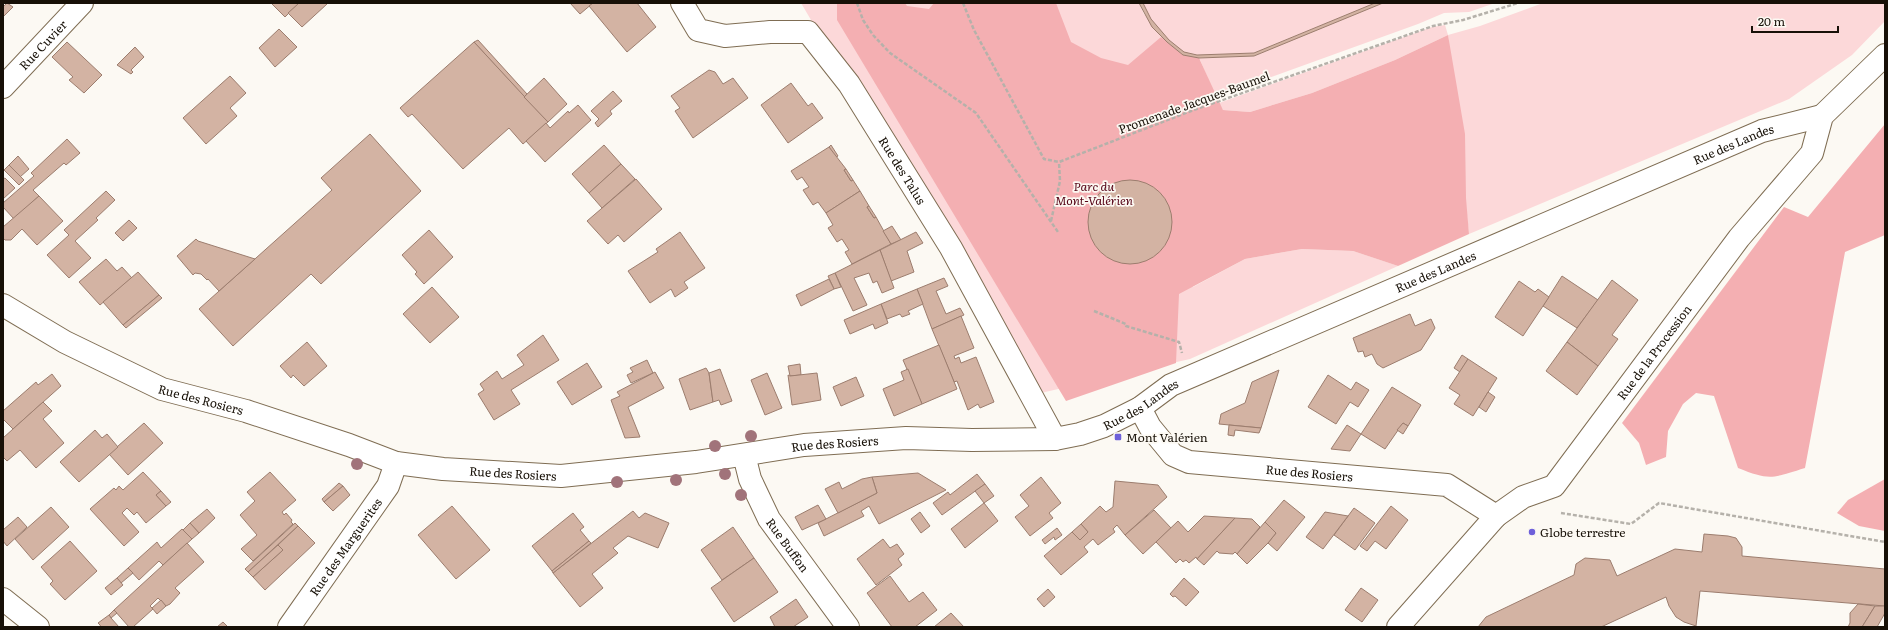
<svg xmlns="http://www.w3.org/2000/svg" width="1888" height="630" font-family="Literata,serif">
  <rect width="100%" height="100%" fill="#fcf9f3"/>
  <g fill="#fcd8d9">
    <path d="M801,3H1139L1144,14L1150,19L1143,3H1375L1254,53L1196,56L1199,58L1254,56L1383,3H1495L1469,12L1444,13L1418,24L1216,97L1200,60L1193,287L1245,259L1302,249L1353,251L1398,266L1190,359L1032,395Z"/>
    <path d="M1543,3H1885V21L1852,55L1789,99L1469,234L1448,35L1395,60L1312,93L1250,112L1223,110L1219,103L1432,27L1445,25L1448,35L1480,26Z"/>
  </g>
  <g fill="#f4afb2">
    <path d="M837,3H905L907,6L929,9L934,3H1056L1071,42L1101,58L1128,65L1161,37L1183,55L1199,58L1223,110L1250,112L1312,93L1395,60L1448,35L1465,134L1466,198L1469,234L1398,266L1353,251L1302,249L1245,259L1179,294L1176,363L1066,401L837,20Z"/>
    <path d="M1885,124V235L1845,252L1805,468C1773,478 1770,481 1738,468L1714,396L1696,393L1683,404L1668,431L1666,457L1646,465L1639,443L1622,423L1784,207L1808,217Z"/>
    <path d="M1885,479V531L1859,526L1837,513L1848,500Z"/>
  </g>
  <g fill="#d3b3a3" stroke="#9c7d6e">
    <path d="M7,3L13,7L3,17V7Z"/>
    <path d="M271,3H299L285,17Z"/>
    <path d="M299,3H326L327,4L302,27L288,13Z"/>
    <path d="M570,3H593L580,14Z"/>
    <path d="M593,3H637L656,27L627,52L589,6Z"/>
    <path d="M1139,3H1143L1151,19L1169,40L1184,52L1197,55L1254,53L1375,3H1383L1254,56L1199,58L1183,55L1167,42L1152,27Z"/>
    <path d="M279,29L297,47L275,67L259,48Z"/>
    <path d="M478,40L527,94L524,97L474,42Z"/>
    <path d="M67,42L102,75L84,93L69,80L73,77L52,57Z"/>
    <path d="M474,42L548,122L523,144L509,128L463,169L412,114L408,117L400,108Z"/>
    <path d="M135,47L144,57L131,70L133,72L131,74L117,65Z"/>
    <path d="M709,70L715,72L723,84L733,78L748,98L693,138L675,111L680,108L671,96Z"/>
    <path d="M230,76L246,93L230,108L237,116L206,144L183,118Z"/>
    <path d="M544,78L567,104L548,122L524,97Z"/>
    <path d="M791,83L808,106L812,103L823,118L788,143L761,105Z"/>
    <path d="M613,91L622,101L610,111L612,114L598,127L595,123L599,119L591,111Z"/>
    <path d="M578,105L591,120L545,162L526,141L546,123L550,128L568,111L569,113Z"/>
    <path d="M370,134L421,191L321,284L311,274L233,346L199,309L332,190L321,178Z"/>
    <path d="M67,139L80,153L66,165L64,163L33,190L39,196L14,219L3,207V203L34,176L31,173Z"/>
    <path d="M604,145L621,164L589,193L572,174Z"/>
    <path d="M831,145L838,156L835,158L829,147Z"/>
    <path d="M829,147L846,169L844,170L851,181L853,180L860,191L826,213L818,202L813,205L803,190L809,187L802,177L797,180L791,171Z"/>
    <path d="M18,156L29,169L20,177L9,165Z"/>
    <path d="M621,164L635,179L602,208L589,193Z"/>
    <path d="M9,165L24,180L19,185L4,170Z"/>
    <path d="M846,169L853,180L851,181L844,170Z"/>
    <path d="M5,178L15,188L3,199V179Z"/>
    <path d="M636,179L662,209L624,242L618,235L608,244L587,221Z"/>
    <circle cx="1130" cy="222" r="42"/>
    <path d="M106,191L115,200L96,218L98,220L75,241L91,258L69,278L47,255L69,235L64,230Z"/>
    <path d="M860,191L869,206L867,207L874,218L876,217L891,244L852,264L845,252L849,250L842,239L837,242L828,228L833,225L826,213Z"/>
    <path d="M39,196L63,221L37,245L22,229L11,240H5L3,238V227Z"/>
    <path d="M869,206L876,217L874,218L867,207Z"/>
    <path d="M129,220L137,228L123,241L115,233Z"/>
    <path d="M892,226L901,240L891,244L883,231Z"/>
    <path d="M429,230L453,257L424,284L415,274L417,272L402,255Z"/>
    <path d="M680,232L705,268L684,282L688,288L675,297L671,289L650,303L628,271L658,252L656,249Z"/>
    <path d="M916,232L923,243L907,251L914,272L891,281L880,250Z"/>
    <path d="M196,239L198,241L255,259L219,291L208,279L207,280L201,274L195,273L193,275L177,256Z"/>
    <path d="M880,250L894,288L882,293L877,281L873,283L869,273L854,278L867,305L853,311L835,273Z"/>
    <path d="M106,259L117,271L122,267L132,278L100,305L79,282Z"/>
    <path d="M138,272L159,295L123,325L103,302Z"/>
    <path d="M835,273L841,287L834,289L828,276Z"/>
    <path d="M1562,276L1598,300L1577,328L1543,306Z"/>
    <path d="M944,278L948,286L936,291L946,314L960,308L964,315L932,329L917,289Z"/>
    <path d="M829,279L834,289L801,306L796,295Z"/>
    <path d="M1612,280L1638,300L1612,335L1618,339L1598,366L1567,342Z"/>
    <path d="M1519,281L1535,292L1538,289L1549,297L1523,336L1495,317Z"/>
    <path d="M432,287L459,317L430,343L403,314Z"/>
    <path d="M917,289L923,304L908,311L910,314L902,317L900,314L887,319L881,304Z"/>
    <path d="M159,295L162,298L126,328L123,325Z"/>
    <path d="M881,304L888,323L875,329L873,324L850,334L844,320Z"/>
    <path d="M1410,314L1415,326L1431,319L1435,328L1421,350L1383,368L1377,364L1372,354L1365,357L1363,351L1358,352L1353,338Z"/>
    <path d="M961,316L974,348L954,356L955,359L959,357L961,363L976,357L994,402L980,408L978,404L968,410L957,381L954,382L932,329Z"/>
    <path d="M543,335L559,360L511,390L520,404L494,420L478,394L484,390L480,384L497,371L502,379L524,365L517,355Z"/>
    <path d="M307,342L327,366L304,386L293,375L291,378L280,366Z"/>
    <path d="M1567,342L1598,366L1577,395L1546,371Z"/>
    <path d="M939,345L957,389L922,404L903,360Z"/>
    <path d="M1462,355L1468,359L1460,372L1454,368Z"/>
    <path d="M1468,359L1497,378L1473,416L1454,404L1460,395L1449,388Z"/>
    <path d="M647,360L653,373L631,383L627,375L633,372L630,368Z"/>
    <path d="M587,363L602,387L572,405L557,382Z"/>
    <path d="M800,364L801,375L790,376L788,366Z"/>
    <path d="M706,368L709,373L713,402L690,410L679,379Z"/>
    <path d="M720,369L732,401L721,405L719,400L713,402L709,373Z"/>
    <path d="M908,369L922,404L894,416L883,389L904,380L901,372Z"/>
    <path d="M1279,370L1261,428L1219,424L1221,414L1245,403L1252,382Z"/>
    <path d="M655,372L664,388L628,407L640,437L625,438L611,400L620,396L617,392Z"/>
    <path d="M767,373L782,408L765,415L751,380Z"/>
    <path d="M817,373L821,400L792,405L788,375L790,376Z"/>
    <path d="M52,374L61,386L13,429L3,419V411L36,382L38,385Z"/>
    <path d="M1328,375L1351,390L1356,382L1369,390L1358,407L1350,402L1336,424L1308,407Z"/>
    <path d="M856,377L864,396L841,406L833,387Z"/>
    <path d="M1392,387L1421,405L1408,426L1403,423L1385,449L1361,434Z"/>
    <path d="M1488,392L1495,397L1486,412L1479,407Z"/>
    <path d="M43,402L52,411L43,419L64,443L36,468L20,450L7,461L3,457V438Z"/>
    <path d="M144,423L163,443L128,475L109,454Z"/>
    <path d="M1403,423L1408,426L1403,434L1397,430Z"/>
    <path d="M1229,425L1261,428L1259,433L1235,430L1234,436L1228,435Z"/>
    <path d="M1347,425L1361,434L1350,451L1331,449Z"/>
    <path d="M95,430L102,438L107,434L118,447L79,482L60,462Z"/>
    <path d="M143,472L161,491L156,495L166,506L146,523L137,512L134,515L127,508L122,513L139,532L124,546L90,509L114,488L116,490L119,486L123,490Z"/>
    <path d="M270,472L296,500L282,512L284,515L286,513L292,520L291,522L293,524L253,561L241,549L257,535L240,515L255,501L247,492Z"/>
    <path d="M918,473L946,490L879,524L869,506L861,511L864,516L824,536L818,523L877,493L872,477Z"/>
    <path d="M977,474L985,484L942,515L933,503L948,492L950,495Z"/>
    <path d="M872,477L877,493L838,513L825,489L839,482L842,489L862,479Z"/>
    <path d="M1041,477L1061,503L1049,513L1053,518L1030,536L1015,517L1029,506L1020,495Z"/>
    <path d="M1115,481L1158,485L1167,497L1125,535L1117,525L1113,529L1115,532L1098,545L1093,539L1084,547L1088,552L1061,575L1044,556L1072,532L1080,540L1088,532L1081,524L1100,506L1106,512L1113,507Z"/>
    <path d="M339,483L343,486L324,502L322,499Z"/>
    <path d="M985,484L994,496L984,503L975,491Z"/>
    <path d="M343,486L350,495L333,511L324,502Z"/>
    <path d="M161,491L171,502L166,506L156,495Z"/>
    <path d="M1284,500L1305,517L1277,551L1268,543L1276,533L1265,522Z"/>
    <path d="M984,503L998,521L965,548L951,529Z"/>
    <path d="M818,505L826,519L802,530L795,517Z"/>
    <path d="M452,506L490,550L456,579L418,535Z"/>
    <path d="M1391,506L1408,520L1386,549L1375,541L1367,551L1360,546Z"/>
    <path d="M51,507L69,527L33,560L15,539Z"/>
    <path d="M1354,508L1375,523L1355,550L1334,535Z"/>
    <path d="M207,509L215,518L199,533L190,523Z"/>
    <path d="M1154,510L1171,528L1143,554L1125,535Z"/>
    <path d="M633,511L639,518L645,513L669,523L658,548L628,536L613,548L618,553L592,574L603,588L580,607L553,573Z"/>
    <path d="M920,512L930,526L921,533L911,519Z"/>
    <path d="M1325,512L1348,516L1323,549L1306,537Z"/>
    <path d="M573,513L584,527L580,530L589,541L552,571L532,546Z"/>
    <path d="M1204,516L1235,518L1197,559L1196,557L1189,563L1186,560L1183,562L1180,559L1176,563L1156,542L1178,521L1188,532Z"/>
    <path d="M18,517L27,527L7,546L3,541V530Z"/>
    <path d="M1235,518L1252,519L1260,527L1237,554L1235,552L1233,554L1219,553L1217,551L1204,565L1197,559Z"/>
    <path d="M1265,522L1276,533L1268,543L1247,564L1237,554Z"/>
    <path d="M190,523L199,533L192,539L183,530Z"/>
    <path d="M295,523L298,526L248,572L245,569Z"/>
    <path d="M1081,524L1088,532L1080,540L1072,532Z"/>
    <path d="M298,526L315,543L265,590L253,577L283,550L278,545Z"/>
    <path d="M733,527L754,558L722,580L701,550Z"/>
    <path d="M1057,528L1062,535L1055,540L1054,537L1045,544L1042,540Z"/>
    <path d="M182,529L192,539L163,565L159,561L139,580L128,568L157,542L161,548Z"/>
    <path d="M1704,534L1728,536L1736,538L1742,547V556L1885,569V606L1700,591L1696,626L1684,622L1676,617L1669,606L1666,597L1601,627H1478L1486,617L1574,575L1576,564L1585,558L1610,560L1617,576L1675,549L1702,552Z"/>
    <path d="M883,539L890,548L897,544L904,554L898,559L902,565L876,585L857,559Z"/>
    <path d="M70,541L97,571L65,600L50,584L53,581L41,567Z"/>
    <path d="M589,541L591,543L553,573L552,571Z"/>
    <path d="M187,543L204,562L175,588L180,593L170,604L166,606L158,598L150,606L153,609L133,627H129L114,610Z"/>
    <path d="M278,545L283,550L253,577L248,572Z"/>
    <path d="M754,558L778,592L734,622L711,588Z"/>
    <path d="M128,568L133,573L121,583L117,578Z"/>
    <path d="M890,576L909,602L923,592L937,610L915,627H892L867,593Z"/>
    <path d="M117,578L123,585L111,595L105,588Z"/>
    <path d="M1184,578L1199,592L1186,606L1175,596L1173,597L1170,594Z"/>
    <path d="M1361,588L1378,600L1362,622L1345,610Z"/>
    <path d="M1048,589L1055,597L1044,607L1037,599Z"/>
    <path d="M796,599L808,617L793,627H775L770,617Z"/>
    <path d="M161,600L166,606L157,614L152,608Z"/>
    <path d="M1858,604L1875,606L1862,627H1848L1850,623V613Z"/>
    <path d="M1875,606H1885V613L1877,627H1862Z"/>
    <path d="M114,610L117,613L111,618L109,615Z"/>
    <path d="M951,613L964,627H934Z"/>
    <path d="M109,615L111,618L119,627H101L100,625L98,623Z"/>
    <path d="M223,622L228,627H217Z"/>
  </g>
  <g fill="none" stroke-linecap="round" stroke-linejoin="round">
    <defs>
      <g id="minor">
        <path id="s1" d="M682,3L698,30L725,36L770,32H808L849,84L951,248L1055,439"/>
        <path id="s2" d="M3,87L82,3"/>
        <path id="s3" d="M3,305L65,342L162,389L246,411L349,445L396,463L443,469L561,476L696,462L804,445L906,438L972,440L1055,439L1080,434L1104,426L1140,408L1171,385L1762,131L1822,116"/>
        <path id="s4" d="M1140,408L1150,427L1173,455L1189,462L1447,485L1496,516"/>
        <path id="s5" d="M744,455L750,479L769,519L848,627"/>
        <path d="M3,599L38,627"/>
        <path id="s6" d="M289,627L388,486L396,463"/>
        <path id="s7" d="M1398,627L1496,516L1523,497L1554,486L1739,238L1812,153L1822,116L1885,55"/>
      </g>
    </defs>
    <use href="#minor" stroke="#7f6d53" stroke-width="24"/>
    <g stroke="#b5b1aa" stroke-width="2.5" stroke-dasharray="4 2" stroke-linecap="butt">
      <path d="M857,3L863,20L873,35L890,53L976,113L1058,232"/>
      <path d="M963,3L974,30L1044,159L1059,162L1191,111L1433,26L1463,20L1518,3"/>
      <path d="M1051,221L1060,181L1059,162"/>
      <path d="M1094,311L1126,324V326L1179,342L1182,353"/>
      <path d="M1561,513L1631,524L1659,503L1885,542"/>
    </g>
    <use href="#minor" stroke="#fff" stroke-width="22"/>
  </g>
  <g fill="#a1737a">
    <circle cx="751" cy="436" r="6"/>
    <circle cx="715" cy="446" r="6"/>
    <circle cx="357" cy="464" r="6"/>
    <circle cx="725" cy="474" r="6"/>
    <circle cx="676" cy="480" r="6"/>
    <circle cx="617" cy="482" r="6"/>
    <circle cx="741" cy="495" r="6"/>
  </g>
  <g fill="#6e60da" stroke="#fcf9f3" stroke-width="1.5">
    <rect x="1114" y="433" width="8" height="8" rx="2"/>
    <circle cx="1532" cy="532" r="4"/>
  </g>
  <g text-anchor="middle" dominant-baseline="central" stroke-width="3.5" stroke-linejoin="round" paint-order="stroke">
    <g font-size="12" fill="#171007" stroke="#fcf9f3">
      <text stroke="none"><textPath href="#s2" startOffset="58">Rue Cuvier</textPath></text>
      <text transform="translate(1194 102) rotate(-20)">Promenade Jacques-Baumel</text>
      <text stroke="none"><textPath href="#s3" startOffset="1829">Rue des Landes</textPath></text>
      <text stroke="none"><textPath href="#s1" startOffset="310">Rue des Talus</textPath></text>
      <text stroke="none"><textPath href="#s3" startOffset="1505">Rue des Landes</textPath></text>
      <text stroke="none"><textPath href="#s7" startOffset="381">Rue de la Procession</textPath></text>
      <text stroke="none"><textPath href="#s3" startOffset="220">Rue des Rosiers</textPath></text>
      <text stroke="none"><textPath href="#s3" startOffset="1181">Rue des Landes</textPath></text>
      <text stroke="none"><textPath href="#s3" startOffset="867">Rue des Rosiers</textPath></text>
      <text stroke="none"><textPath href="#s3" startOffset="543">Rue des Rosiers</textPath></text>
      <text stroke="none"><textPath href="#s4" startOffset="196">Rue des Rosiers</textPath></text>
      <text stroke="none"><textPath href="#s5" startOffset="101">Rue Buffon</textPath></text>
      <text stroke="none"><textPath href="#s6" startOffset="98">Rue des Marguerites</textPath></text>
    </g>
    <g font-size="12" font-style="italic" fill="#560517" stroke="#fcf9f3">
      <text x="1094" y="186">Parc du<tspan x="1094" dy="14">Mont-Valérien</tspan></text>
    </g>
    <g font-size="12" fill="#171007" stroke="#fcf9f3" text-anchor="start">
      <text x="1126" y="437">Mont Valérien</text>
      <text x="1540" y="532">Globe terrestre</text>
    </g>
  </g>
  <rect width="1888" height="630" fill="none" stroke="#171007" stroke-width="8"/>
  <path d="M1752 26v6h86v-6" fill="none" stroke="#171007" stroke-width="2"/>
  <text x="1758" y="26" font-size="12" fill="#171007" stroke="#fcf9f3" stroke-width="3" paint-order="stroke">20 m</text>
</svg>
